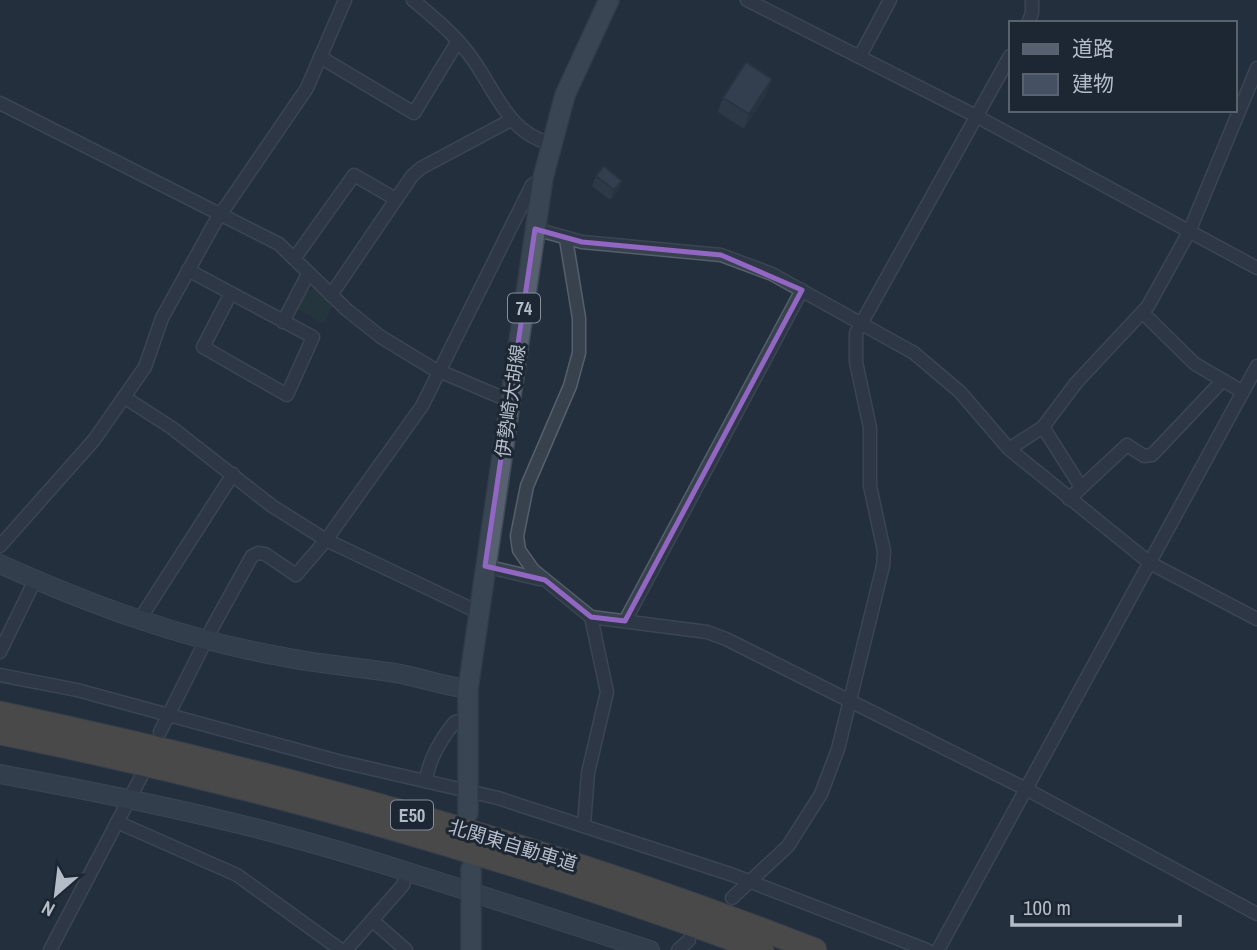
<svg xmlns="http://www.w3.org/2000/svg" width="1257" height="950" font-family="'Archivo Narrow','Noto Sans JP',sans-serif">
  <rect width="100%" height="100%" fill="#242f3e"/>
  <path fill="#263c3f" d="M314,288L333,306L323,324L297,308L307,291Z"/>
  <g fill="none" stroke-linecap="round" stroke-linejoin="round">
    <defs>
      <g id="street">
        <path d="M413,0C432,16 453,33 468,53C493,84 507,135 551,143"/>
        <path d="M747,0L976,116L1257,268"/>
        <path d="M1028,23L1032,13V0"/>
        <path d="M860,56L890,0"/>
        <path d="M320,57L414,113L458,41"/>
        <path d="M0,103L279,244L347,310L381,337L432,368L510,401"/>
        <path d="M535,229L582,242L721,255L772,274L914,353L960,392L1009,449L1150,563L1257,619"/>
        <path d="M566,239L579,318V353L570,386L527,486L517,536L519,550L533,570L591,617L707,632L726,639L1026,789L1257,914"/>
        <path d="M294,259L354,175L394,198"/>
        <path d="M188,270L313,337L287,395L203,347L230,295"/>
        <path d="M331,295L412,176L421,168L511,120"/>
        <path d="M1143,313L1195,364L1243,392"/>
        <path d="M283,322L308,274"/>
        <path d="M124,397L172,428L272,506L326,540L478,612"/>
        <path d="M1043,427L1081,487"/>
        <path d="M1009,449L1043,427L1076,383L1148,306L1189,232L1257,68"/>
        <path d="M1069,499L1127,445L1144,456L1152,455L1223,380"/>
        <path d="M0,546L94,440L145,367L162,318L214,224L307,88L345,0"/>
        <path d="M485,566L539,579"/>
        <path d="M140,619L233,474"/>
        <path d="M625,621L802,290"/>
        <path d="M0,652L35,580"/>
        <path d="M0,675L77,690L338,761L498,798L733,875L927,950"/>
        <path d="M160,732L212,628L252,556L258,553L265,554L296,575L326,540L422,406L532,185L543,178"/>
        <path d="M426,781C428,761 442,737 455,722L466,719"/>
        <path d="M117,822L237,875L341,950"/>
        <path d="M584,825L588,773L607,692L591,617"/>
        <path d="M732,898L788,846L821,794L838,749L883,566L884,551L870,486V428L856,362V333L1010,56"/>
        <path d="M373,921L406,950"/>
        <path d="M50,950L141,777"/>
        <path d="M346,950L403,885L407,872"/>
        <path d="M678,950L689,940"/>
        <path d="M938,950L1257,366"/>
      </g>
      <g id="secondary">
        <path d="M0,564C89,604 182,639 279,656C317,664 356,667 395,673C420,677 443,686 468,689"/>
        <path d="M0,774C87,790 174,807 259,829C391,863 520,909 650,950"/>
      </g>
      <g id="primary">
        <path d="M468,813V689L543,178L565,95L609,0"/>
        <path d="M471,869V950"/>
      </g>
      <g id="highway">
        <path d="M0,713C277,772 551,846 815,950"/>
        <path d="M0,733C259,785 514,858 762,950"/>
      </g>
    </defs>
    <use href="#street" stroke="#565f6c" stroke-width="15"/>
    <use href="#secondary" stroke="#565f6c" stroke-width="20"/>
    <use href="#primary" stroke="#414a57" stroke-width="22"/>
    <use href="#highway" stroke="#434c59" stroke-width="25"/>
    <use href="#street" stroke="#38414e" stroke-width="12"/>
    <use href="#secondary" stroke="#465061" stroke-width="18"/>
    <use href="#primary" stroke="#56606e" stroke-width="19"/>
    <use href="#highway" stroke="#746855" stroke-width="23"/>
  </g>
  <g fill="#3b4654">
    <path d="M772,79L766,94L744,129L718,112L723,98Z"/>
    <path d="M596,176L618,191L610,200L592,186Z"/>
  </g>
  <g fill="#303945">
    <path d="M772,79L766,94L744,129L749,114Z"/>
    <path d="M622,181L618,191L610,200L614,190Z"/>
  </g>
  <g fill="#455162" stroke="#303945" stroke-width="2">
    <path d="M746,62L772,79L749,114L723,98Z"/>
    <path d="M604,166L622,181L614,190L596,176Z"/>
  </g>
  <path d="M0 0H1257V950H0ZM535,229L582,242L721,255L802,290L625,621L591,617L545,580L485,566Z" fill="#242f3e" fill-opacity=".55" fill-rule="evenodd"/>
  <path fill="none" stroke="#9266c3" stroke-width="5" stroke-linejoin="round" d="M535,229L582,242L721,255L802,290L625,621L591,617L545,580L485,566Z"/>
  <g text-anchor="middle" dominant-baseline="central" stroke-width="6" stroke-linejoin="round" paint-order="stroke">
    <g fill="#1d2633" stroke="#878f9c" stroke-width="2">
      <rect x="508" y="293.5" width="32" height="29" rx="5"/>
      <rect x="391" y="800.5" width="42" height="29" rx="5"/>
    </g>
    <g font-size="18" font-weight="bold" fill="#b4bcc9">
      <text x="524" y="308">74</text>
      <text x="412" y="815">E50</text>
    </g>
    <g font-size="19" fill="#b4bcc9" stroke="#1d2633">
      <text transform="translate(510 401) rotate(-82)">伊勢崎大胡線</text>
      <text transform="translate(513 845) rotate(17)">北関東自動車道</text>
    </g>
  </g>
  <rect x="1009" y="21" width="228" height="91" fill="#1d2633" stroke="#59626f" stroke-width="2"/>
  <rect x="1023" y="44" width="35" height="10" fill="#56606e" stroke="#59626f" stroke-width="2"/>
  <text x="1072" y="56" font-size="21" fill="#b4bcc9">道路</text>
  <rect x="1023" y="74" width="35" height="21" fill="#455162" stroke="#59626f" stroke-width="2"/>
  <text x="1072" y="91" font-size="21" fill="#b4bcc9">建物</text>
  <g transform="translate(56 894) rotate(208)" stroke="#1d2633" stroke-width="5" paint-order="stroke">
  <path d="M0-5L12 26L0 18L-12 26Z" fill="#b4bcc9"/>
  <text y="-10" font-size="19" font-weight="bold" text-anchor="middle" fill="#b4bcc9">N</text>
  </g>
  <path d="M1012 915v10h168v-10" fill="none" stroke="#b4bcc9" stroke-width="3.5"/>
  <text x="1023" y="915" font-size="21" fill="#b4bcc9" stroke="#1d2633" stroke-width="5" paint-order="stroke">100 m</text>
</svg>
